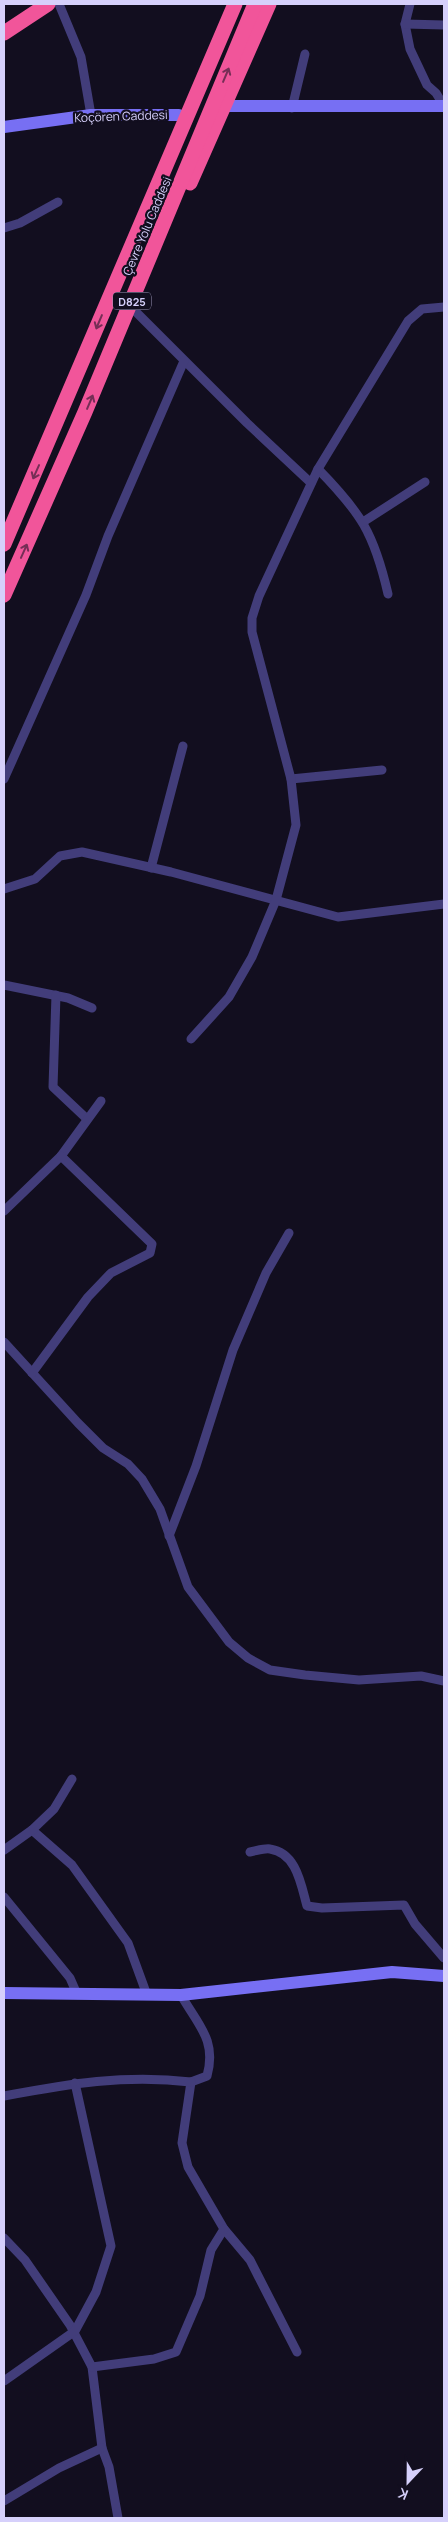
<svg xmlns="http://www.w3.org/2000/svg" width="448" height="2522" font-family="Manrope,sans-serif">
  <rect width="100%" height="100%" fill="#120e1f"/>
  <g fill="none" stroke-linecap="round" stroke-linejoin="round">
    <g stroke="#423d7a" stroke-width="9">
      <path d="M59,4L81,57L91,115"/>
      <path d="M410,4L405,24L410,49L427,85L436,93L444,106"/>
      <path d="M405,24L444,25"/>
      <path d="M292,108L305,54"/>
      <path d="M4,228L20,223L58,202"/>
      <path d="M130,306L247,423L311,483"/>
      <path d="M318,469C361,513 374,533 388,594"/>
      <path d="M363,522L425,482"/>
      <path d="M4,779L86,595L108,536L184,361"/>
      <path d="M291,779L382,770"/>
      <path d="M151,868L183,746"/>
      <path d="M4,889L35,879L60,856L82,852L171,872L338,917L444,904"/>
      <path d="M4,985L68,998L92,1008"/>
      <path d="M56,995L53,1087L87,1119"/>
      <path d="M191,1039L229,997L252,957L276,900L296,825L291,779L252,632V618L259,596L318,469L408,321L422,309L444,307"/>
      <path d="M4,1211L61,1156L101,1101"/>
      <path d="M4,1342L78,1423L103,1448L128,1464L142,1479L160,1509L188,1587L229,1642L248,1658L270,1670L305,1675L359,1680L421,1676L444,1681"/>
      <path d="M32,1373L88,1297L111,1273L150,1253L152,1244L61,1156"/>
      <path d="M169,1536L196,1466L233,1350L266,1273L289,1233"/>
      <path d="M32,1830L72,1865L128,1943L147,1995"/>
      <path d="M4,1850L32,1830L54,1809L72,1779"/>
      <path d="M250,1852C256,1851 265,1848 270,1849C297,1853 301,1885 307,1906L322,1908L404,1905L415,1924L444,1958"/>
      <path d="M4,1897L70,1978L77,1994"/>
      <path d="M181,1995C198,2025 217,2040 207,2076L191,2082L182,2143L188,2167L224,2229L250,2260L297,2352"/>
      <path d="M4,2096C68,2084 125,2074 191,2082"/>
      <path d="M4,2238L25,2260L70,2325L92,2367L102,2448L109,2467L118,2518"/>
      <path d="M92,2367L154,2359L176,2352L200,2296L211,2250L224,2229"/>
      <path d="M4,2381L75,2331L96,2292L111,2246L75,2083"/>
      <path d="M4,2501L59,2468L102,2448"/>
    </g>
    <g stroke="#776ff3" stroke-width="12">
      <path d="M225,106H444"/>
      <path d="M4,127L91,115H179"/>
      <path d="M4,1993L181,1995L392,1972L444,1976"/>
    </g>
    <g stroke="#f1559a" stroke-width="15">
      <path d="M4,33L48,4"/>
      <path d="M190,183L269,4"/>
      <path d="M4,544L235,4"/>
      <path d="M4,595L85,412L255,4"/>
    </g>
  </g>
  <defs><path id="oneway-shaft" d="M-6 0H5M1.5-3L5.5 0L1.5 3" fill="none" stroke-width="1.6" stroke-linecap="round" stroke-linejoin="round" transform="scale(1.25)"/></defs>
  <g stroke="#762e56">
    <use href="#oneway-shaft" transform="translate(226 75) rotate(-67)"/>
    <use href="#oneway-shaft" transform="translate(99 322) rotate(113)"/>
    <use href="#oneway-shaft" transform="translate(90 402) rotate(-67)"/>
    <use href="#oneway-shaft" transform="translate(36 472) rotate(114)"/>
    <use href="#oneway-shaft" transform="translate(24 551) rotate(-66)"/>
  </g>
  <g text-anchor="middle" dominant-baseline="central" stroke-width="4.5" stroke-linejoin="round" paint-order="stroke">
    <rect fill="#120e1f" stroke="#9b96b9" stroke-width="1" x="113" y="292.5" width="38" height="17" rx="4"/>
    <g font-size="11" font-weight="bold" fill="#d6d0fb">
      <text x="132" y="301">D825</text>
    </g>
    <g font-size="12" fill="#d6d0fb" stroke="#120e1f">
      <text transform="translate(121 116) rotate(-2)">Koçören Caddesi</text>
      <text transform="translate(147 226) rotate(-67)">Çevre Yolu Caddesi</text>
    </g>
  </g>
  <rect width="448" height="2522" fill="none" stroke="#d6d0fb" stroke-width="10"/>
  <g transform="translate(408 2482) rotate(202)" stroke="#120e1f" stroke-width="4" paint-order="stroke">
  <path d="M0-4L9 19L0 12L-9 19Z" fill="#d6d0fb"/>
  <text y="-8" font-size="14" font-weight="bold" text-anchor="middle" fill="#d6d0fb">K</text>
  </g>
</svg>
